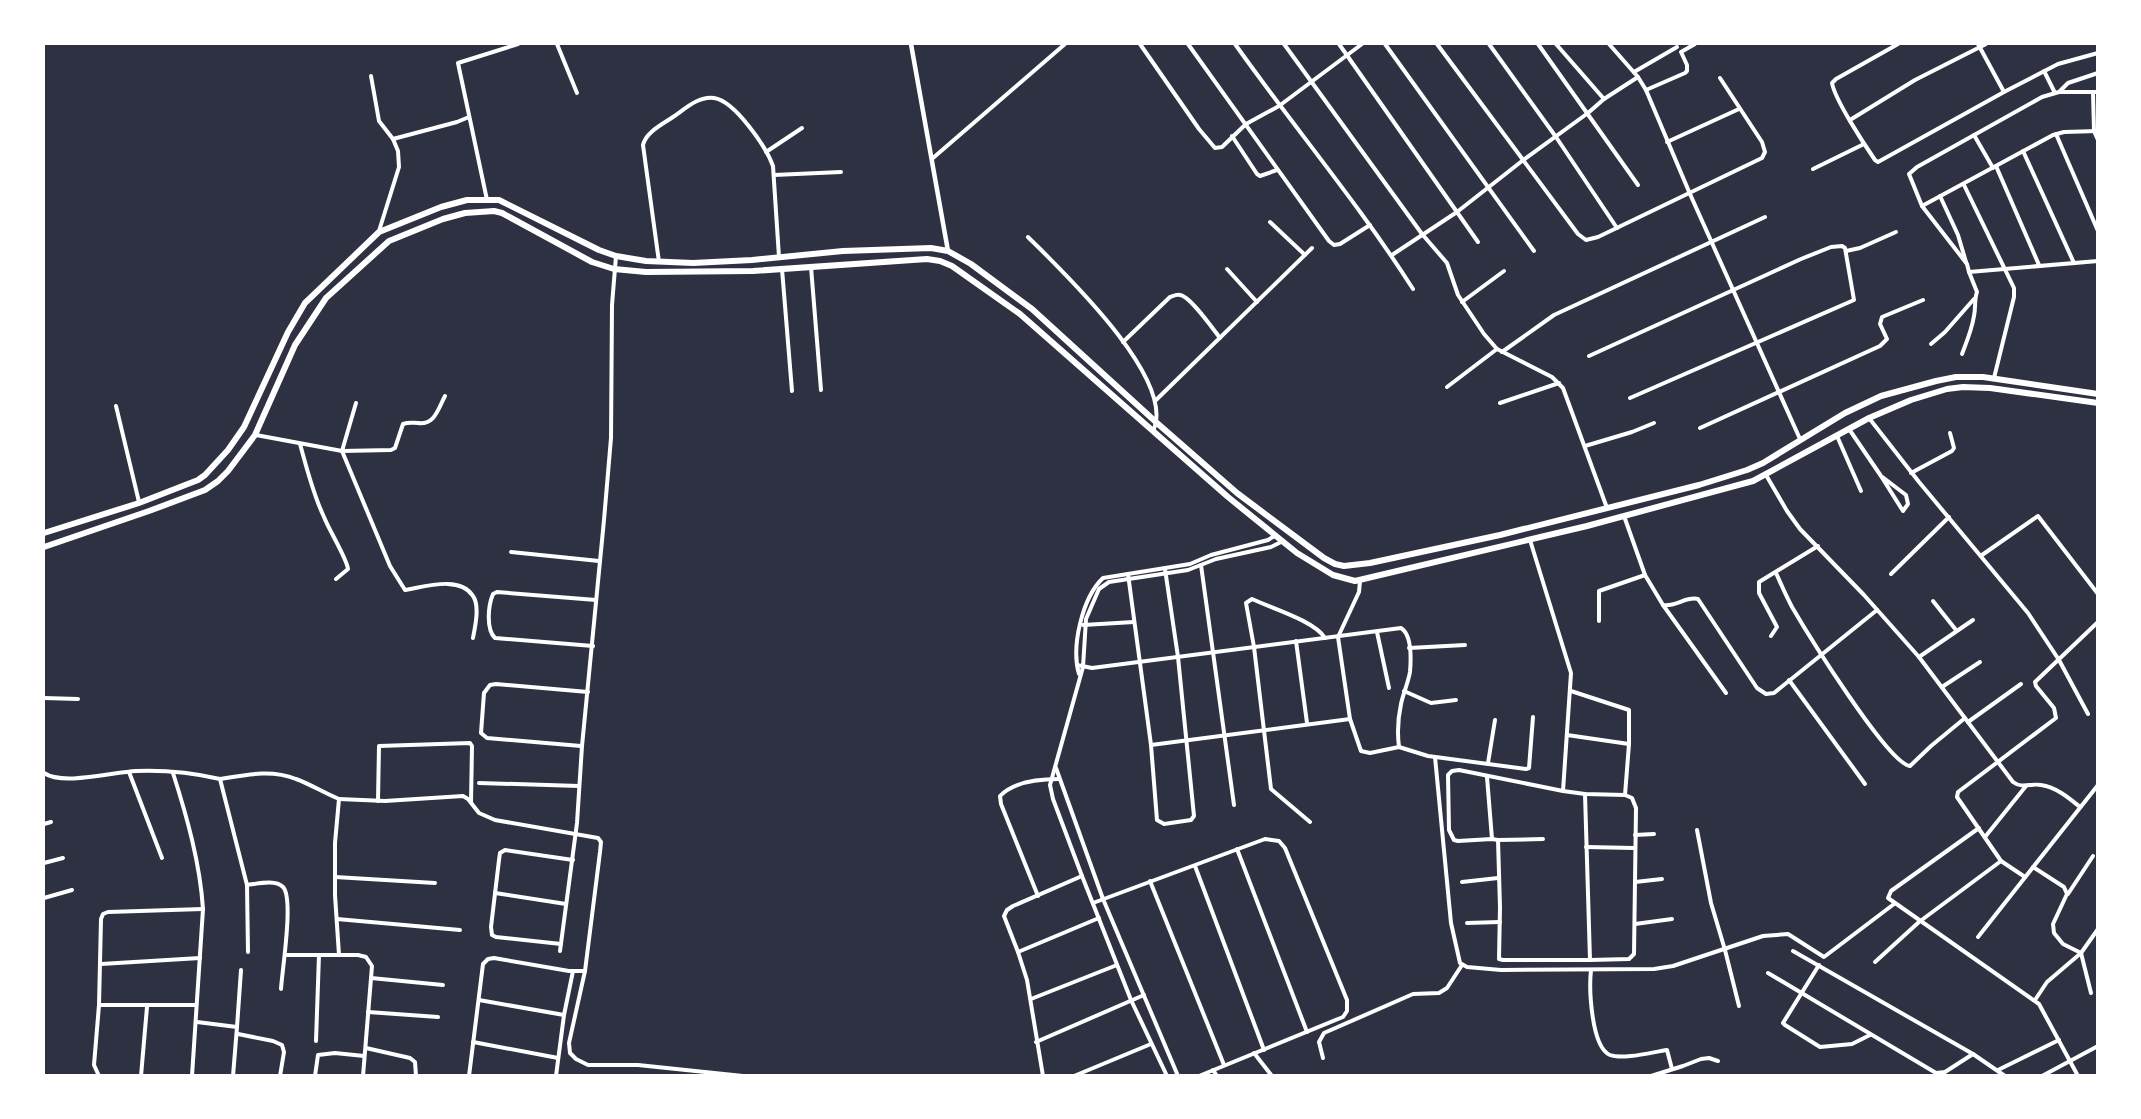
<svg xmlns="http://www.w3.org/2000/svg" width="2141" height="1119" font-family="Jost,sans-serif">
  <rect width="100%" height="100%" fill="#2d3142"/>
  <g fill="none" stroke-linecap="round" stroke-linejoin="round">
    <g stroke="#fff" stroke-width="4">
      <path d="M557,44L577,93"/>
      <path d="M1140,44L1199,129L1215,148L1222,147L1246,124L1279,106L1362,44"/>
      <path d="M1188,44L1329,241L1334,245L1340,244L1370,225"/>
      <path d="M1235,44C1293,126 1359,204 1413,289"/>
      <path d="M1284,44L1422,234L1447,263L1458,295L1484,334L1497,349L1552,377L1563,388L1607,508"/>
      <path d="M1339,44L1478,242"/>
      <path d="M1385,44L1534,251"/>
      <path d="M1437,44L1578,234L1586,240L1598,237L1762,158L1765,152L1762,142L1720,78"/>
      <path d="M1489,44L1556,137L1617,228"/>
      <path d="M1538,44L1638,185"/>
      <path d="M1556,44L1604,99"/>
      <path d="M1609,44L1638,77L1646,90L1690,194L1800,439"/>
      <path d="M1898,44L1836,79L1832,83C1835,100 1864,144 1875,160L1878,162L2004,92L2058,64L2098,53"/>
      <path d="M1978,44L2004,92"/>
      <path d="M2044,71L2055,93"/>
      <path d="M1634,72L1677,47"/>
      <path d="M371,76L379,121L393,139L398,151L399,167L379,231"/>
      <path d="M1646,90L1685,73L1687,71V65L1681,52L1695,44"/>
      <path d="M2060,91L2068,83L2098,73"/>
      <path d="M2093,92L2094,131L2098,140"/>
      <path d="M2098,92H2059L2042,97L1917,167L1909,174L1922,206L1967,264L1969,272L2098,261"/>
      <path d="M1850,120L1915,80L1986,44"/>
      <path d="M2056,134L2098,231"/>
      <path d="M1974,135L1993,168"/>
      <path d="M1232,136L1257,174L1260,176L1277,170"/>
      <path d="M393,139L457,122L469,117"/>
      <path d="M1667,142L1739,109"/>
      <path d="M2023,151L2074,263"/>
      <path d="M766,152L802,128"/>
      <path d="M933,158L1065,44"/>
      <path d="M1996,166L2039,265"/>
      <path d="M1813,169L1864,144"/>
      <path d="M774,175L841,172"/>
      <path d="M1964,185L2014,288V297L1994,378"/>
      <path d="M1940,196L1958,235L1966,262"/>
      <path d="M487,200L458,63L518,44"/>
      <path d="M1922,206L2053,135L2064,132L2098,131"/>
      <path d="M1270,222L1305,255"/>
      <path d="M1028,237C1062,271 1178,380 1153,431"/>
      <path d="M1846,251L1860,248L1896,232"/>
      <path d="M1392,255L1457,212L1522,161L1588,113L1604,99L1638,77"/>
      <path d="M659,262L643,145C646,132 663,124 673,117C685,109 698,96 714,98C735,101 766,147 773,166L779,257"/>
      <path d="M811,267L821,390"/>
      <path d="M782,269L792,391"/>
      <path d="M1227,269L1257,302"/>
      <path d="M1462,302L1504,271"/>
      <path d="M1123,342L1170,297C1173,296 1177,294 1180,295C1190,296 1213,329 1220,338"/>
      <path d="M1931,344L1945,332L1974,299"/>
      <path d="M1502,352L1554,315L1765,217"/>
      <path d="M1962,354C1967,341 1972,329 1974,316C1976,307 1974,300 1977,292L1969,272"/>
      <path d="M1589,356L1801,259L1831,247L1842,246L1845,248L1854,300L1630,398"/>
      <path d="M1447,387L1497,349"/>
      <path d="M1156,400L1312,248"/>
      <path d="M356,403L342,451L390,566L405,590C424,587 460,575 473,596C480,606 475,627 473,638"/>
      <path d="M1500,403L1559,383"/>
      <path d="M116,406L139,502"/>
      <path d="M1869,418L1919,482L2028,613L2059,660L2088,714"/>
      <path d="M1700,428L1880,346L1887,339L1880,324L1882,317L1923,300"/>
      <path d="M1849,429L1881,476L1906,495L1908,504L1903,511L1881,476"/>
      <path d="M256,435L342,451L391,450L395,448L403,424C409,422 412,423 418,423C435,425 438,409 445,396"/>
      <path d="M1837,436L1861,491"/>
      <path d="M300,444C307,469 313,494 324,517C329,530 347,559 348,569L336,579"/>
      <path d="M1585,446L1632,432L1654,423"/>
      <path d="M1911,473L1952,451L1954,448L1950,433"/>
      <path d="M1766,475L1787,511L1800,529L1864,595L1919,657L2013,782C2022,789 2031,783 2041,785C2056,787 2069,798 2080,807"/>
      <path d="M1624,516L1645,575L1663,605C1676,607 1686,596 1698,599L1757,688L1766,694L1774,693L1877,610"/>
      <path d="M1530,540L1571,673L1563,791"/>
      <path d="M511,552L599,561"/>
      <path d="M1982,555L2038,516L2098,594"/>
      <path d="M1201,565L1234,805"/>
      <path d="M1776,573C1781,584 1786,596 1792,607C1806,631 1888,764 1910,766L1931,746L1965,718"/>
      <path d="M1128,574L1151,745L1157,820L1164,824L1191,820L1194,816L1178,657L1165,569"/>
      <path d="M1891,574L1949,517"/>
      <path d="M1360,581L1359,592L1338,637L1350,719L1361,751L1370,753L1399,747L1428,756L1526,769L1529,768L1533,717"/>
      <path d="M1933,601L1956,630"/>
      <path d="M1663,605L1726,693"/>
      <path d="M1599,621V591L1645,575"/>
      <path d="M1083,625L1134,622"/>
      <path d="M1377,632L1389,688"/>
      <path d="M1771,636L1777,627L1759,593V582L1818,546"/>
      <path d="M1296,641L1307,723"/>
      <path d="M593,646L495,638C486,629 488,606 493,594L497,592L596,600"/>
      <path d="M1409,648L1465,645"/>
      <path d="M1919,657L1973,620"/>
      <path d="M1077,665L1092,668L1401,628C1412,635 1411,660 1410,672C1408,683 1403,694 1401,704C1398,718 1397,732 1399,747"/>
      <path d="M1079,674C1071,647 1082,598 1103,578L1190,564L1211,555L1268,540L1276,535"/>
      <path d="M1789,680L1865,784"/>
      <path d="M1942,687L1980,662"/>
      <path d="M1404,691L1431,703L1456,700"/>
      <path d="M1571,691L1629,710V744L1625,795"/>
      <path d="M44,698L78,699"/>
      <path d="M1968,722L2021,684"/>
      <path d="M1567,735L1629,744"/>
      <path d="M1151,745L1350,719"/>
      <path d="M581,746L487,738L481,733L484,693L490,685L496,684L588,692"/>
      <path d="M1435,757L1451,923L1460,963L1467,967L1501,970L1654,969L1673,966L1763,936L1788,934L1824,957L1894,904"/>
      <path d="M1488,763L1495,720"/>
      <path d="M1056,768L1103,899L1178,1076"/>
      <path d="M129,772L162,858"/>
      <path d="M44,773C63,786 113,772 136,771C163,770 194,773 220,779L247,885L248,952"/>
      <path d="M173,773C187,817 200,863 203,909L192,1076"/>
      <path d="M1487,777L1492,839"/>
      <path d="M220,779C245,775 271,769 296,779C310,784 324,793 339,799L335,843V895L339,955"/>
      <path d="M479,783L579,786"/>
      <path d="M339,799L385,801L463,796L468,799L479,813L495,820L598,838L601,842L600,852L585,971L569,1043L570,1053L576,1059L588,1065H638L743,1076"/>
      <path d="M378,801L379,746L470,743L472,746L471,802"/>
      <path d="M1310,822L1271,789L1254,647L1246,603L1252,599C1271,608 1315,621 1325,638"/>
      <path d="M44,824L51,822"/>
      <path d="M1979,828L1891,891L1888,898L2039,1004L2078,1076"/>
      <path d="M1697,830L1711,903L1725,950L1739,1006"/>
      <path d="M1635,835L1654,834"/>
      <path d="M1985,837L2026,786"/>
      <path d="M1543,839L1498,840L1492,839L1458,841L1454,840L1449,830L1448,775L1452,771L1459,770L1563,791L1585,794L1625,795L1632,798L1636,808L1634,954L1629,959L1590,960"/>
      <path d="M1498,840L1500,907L1499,959L1503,960H1590L1585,794"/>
      <path d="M1586,847L1634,848"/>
      <path d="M1237,849L1307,1032"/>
      <path d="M44,863L63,858"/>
      <path d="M1195,866L1264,1050"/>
      <path d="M2033,867L2064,887L2067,894L2053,924L2054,933L2063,944L2081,953L2091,993"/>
      <path d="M335,877L435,883"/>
      <path d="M2025,877L2001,861L1957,797L1958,792L2056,718L2054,708L2036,686L2035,682L2098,622"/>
      <path d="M1150,881L1224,1065"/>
      <path d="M1462,882L1498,878"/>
      <path d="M1635,882L1662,879"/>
      <path d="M247,885C257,884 275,879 283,887C294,898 282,971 281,989"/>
      <path d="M495,893L566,904"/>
      <path d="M2068,894L2093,856"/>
      <path d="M1038,896L1001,804L1000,796C1014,781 1040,779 1059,779"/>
      <path d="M44,898L72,890"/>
      <path d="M1093,903L1265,839L1279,841L1285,848L1347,1000V1011L1343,1017L1199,1076"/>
      <path d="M337,919L460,930"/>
      <path d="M1467,923L1500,922"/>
      <path d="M1635,924L1672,919"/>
      <path d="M1978,937L2098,785"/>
      <path d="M561,944L496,937L492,935L491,927L499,860L500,853L505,850L573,860"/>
      <path d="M560,951L577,823L582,746L604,520L611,438L612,305L616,256"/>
      <path d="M1793,951L1973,1054L2005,1076"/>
      <path d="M1018,952L1099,918"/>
      <path d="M285,955H358L366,957L372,966L363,1076"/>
      <path d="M1875,962L1919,922L2001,861"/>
      <path d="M101,964L200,958"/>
      <path d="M1819,965L1783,1023L1785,1025L1820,1047L1852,1044L1870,1035"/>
      <path d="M1591,970C1589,988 1591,1047 1610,1055C1623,1060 1653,1052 1667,1050L1672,1069"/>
      <path d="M1768,973L1936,1073L1945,1072L1973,1054"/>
      <path d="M371,978L443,985"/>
      <path d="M1031,999L1117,965"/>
      <path d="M479,1000L564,1015"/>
      <path d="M2035,1000L2047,982L2081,953L2098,929"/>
      <path d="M99,1005H196"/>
      <path d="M368,1012L438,1017"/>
      <path d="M197,1022L237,1027L233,1076"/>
      <path d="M237,1027L241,970"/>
      <path d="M238,1034L273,1041L282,1045L284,1052L280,1076"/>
      <path d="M316,1041L319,955"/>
      <path d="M473,1042L558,1058"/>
      <path d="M1036,1042L1144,995"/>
      <path d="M366,1048L410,1058L415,1062L416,1076"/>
      <path d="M1254,1053L1272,1076"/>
      <path d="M1323,1058L1319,1042L1324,1033L1413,994L1439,993L1447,988L1462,965"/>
      <path d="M1213,1070L1217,1076"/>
      <path d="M1998,1070L2059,1040"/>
      <path d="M99,1076L94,1065L99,1005L101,919L103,914L108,912L203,909"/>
      <path d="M141,1076L147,1007"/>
      <path d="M315,1076L318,1055L335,1053L364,1056"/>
      <path d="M469,1076L483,964L488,959L494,958L569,971H585"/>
      <path d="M556,1076L564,1015L573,971"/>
      <path d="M1043,1076L1027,980L1018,952L1004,916L1007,910L1013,906L1082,876"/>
      <path d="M1074,1076L1151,1044"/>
      <path d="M1167,1076L1131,1000L1082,876L1053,799L1050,785L1083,667L1086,619L1099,589L1109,582L1188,570L1216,559L1271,547L1283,541"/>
      <path d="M1651,1076L1683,1066L1701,1059L1709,1058L1718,1061"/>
      <path d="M2042,1076L2098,1046"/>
    </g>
    <path stroke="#fff" stroke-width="4.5" d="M911,44L948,251"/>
    <g stroke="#fff" stroke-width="6">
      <path d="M44,533L139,503L198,480L205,475L228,450L244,427L288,332L305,303L379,232L441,207L467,200H499L599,250L616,256L646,261L693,263L752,260L843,251L931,248L948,251L971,264L1032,309L1157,423L1237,493L1324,558L1335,564L1344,566L1370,563L1500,535L1699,485L1747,470L1763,463L1845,413L1881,396L1936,381L1956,377H1983L2098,394"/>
      <path d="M44,547L149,511L205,490L218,481L228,471L255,435L295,345L326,298L389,241L443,219L465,213L494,211L502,213L592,262L614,269L646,272L753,271L927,259L940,261L952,266L1020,314L1228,497L1297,553L1333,575L1355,581L1587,526L1753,481L1869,418L1911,400L1947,389L1963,387L1990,388L2098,403"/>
    </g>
  </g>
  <rect width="2141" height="1119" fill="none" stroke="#ffffff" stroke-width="90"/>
</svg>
